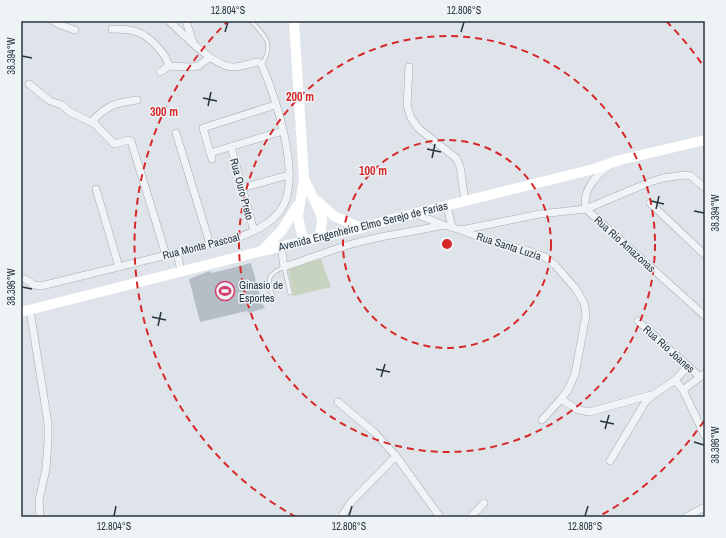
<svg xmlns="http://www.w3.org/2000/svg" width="726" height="538" font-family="'Archivo Narrow',sans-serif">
  <rect width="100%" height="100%" fill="#dee4e9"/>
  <path fill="#c7d3bf" d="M321,259L331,287L293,296L288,268Z"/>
  <path fill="#b5bec6" d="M251,263L262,303L265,308L248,313L247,311L200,322L189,279L207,272L210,271L212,273Z"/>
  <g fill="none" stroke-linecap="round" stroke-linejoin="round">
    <defs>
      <g id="lane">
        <path d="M251,21C265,36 275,43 262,64"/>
        <path d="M273,299C269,280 264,276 284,267L290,293"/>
      </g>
      <g id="street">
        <path d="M53,21L58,24L75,30"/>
        <path d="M186,21L193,43"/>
        <path d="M112,29C121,29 129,29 137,32C150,36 166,54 169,66"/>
        <path d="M409,67L407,105L411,118L418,128L456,158L460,166L465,201"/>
        <path d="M160,72L169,66L192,67L198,66L209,58"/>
        <path d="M29,84L50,101L62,105L70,112L95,124L114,144L129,140L131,141L166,255"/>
        <path d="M92,122C106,105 116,103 137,100"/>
        <path d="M176,133L210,244"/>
        <path d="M231,147L254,231"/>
        <path d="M210,153L283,131"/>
        <path d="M212,159L203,128L275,105"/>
        <path d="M242,188L289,175"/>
        <path d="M96,189L119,267"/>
        <path d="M650,203L705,255"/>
        <path d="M447,206L452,227"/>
        <path d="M586,209L705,316"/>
        <path d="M586,209C581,192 596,175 609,166"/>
        <path d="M416,214L443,225L461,230L484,239L535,253L545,257L555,265L576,289L584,303L586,315L575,374L568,390L561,399L542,420"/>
        <path d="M461,230L540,214L586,209L650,182L663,178L685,175L691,176L705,188"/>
        <path d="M281,246L284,267C308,259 331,250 355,243C384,235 414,232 443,225"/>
        <path d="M177,253L181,271"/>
        <path d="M25,279L34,285L41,286L240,237C255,231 270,224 280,211C304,179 275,96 261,63L258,62C250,63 242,67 234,67C215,68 183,34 169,21"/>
        <path d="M30,310L48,423V441L46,469L39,500L40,517"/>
        <path d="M638,321L700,377"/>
        <path d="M675,380L688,366"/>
        <path d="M683,390L705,373"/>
        <path d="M561,399L576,409L589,412L651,395"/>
        <path d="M338,402L375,433L396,456L440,517"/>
        <path d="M610,461L646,401L653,395L675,380L683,390L705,436"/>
        <path d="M343,514L352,501L396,456"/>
        <path d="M471,517L484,503"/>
        <path d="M686,517L705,507"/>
      </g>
    </defs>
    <use href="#lane" stroke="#a3acb3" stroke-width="4.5"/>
    <use href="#street" stroke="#a3acb3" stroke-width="8"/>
    <use href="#lane" stroke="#f1f4f7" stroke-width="3.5"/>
    <use href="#street" stroke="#f1f4f7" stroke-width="7"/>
    <g stroke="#fff" stroke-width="10">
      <path d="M294,21L304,179L298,216L301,231L305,241"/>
      <path d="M304,179L320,212L322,220L320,237"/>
      <path d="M317,201L334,216L361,228"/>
      <path d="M262,251L282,230L297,206"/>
      <path d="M21,312L262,251L361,228L397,218L594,169L620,160L705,140"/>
    </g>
  </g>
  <path fill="none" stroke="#273440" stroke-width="1.5" d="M225,32L228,22M461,32L464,22M22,56L32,58M203,98L217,101M208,106L211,92M427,149L441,152M432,158L435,144M651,201L664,204M656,209L659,196M694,211L704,213M22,287L32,289M152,317L166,320M158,326L161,312M376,369L390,372M381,377L385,364M600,421L614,424M605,429L609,415M694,442L704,445M114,516L116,506M349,516L352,506M585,516L588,506"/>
  <g fill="none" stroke="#d62828" stroke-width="2" stroke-dasharray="7 5">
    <circle cx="447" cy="244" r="104"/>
    <circle cx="447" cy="244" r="208"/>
    <path d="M704 421A312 312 0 0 1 598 517M296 517A312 312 0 0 1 228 21M666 21A312 312 0 0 1 704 67"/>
  </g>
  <defs>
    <symbol id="stadium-ring" viewBox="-11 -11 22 22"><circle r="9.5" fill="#eef3f6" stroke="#d43d6d" stroke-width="1.5"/><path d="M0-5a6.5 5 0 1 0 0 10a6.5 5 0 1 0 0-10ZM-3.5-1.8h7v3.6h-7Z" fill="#d43d6d"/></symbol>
  </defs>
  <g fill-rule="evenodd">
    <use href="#stadium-ring" x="214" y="280" width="22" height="22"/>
  </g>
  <g text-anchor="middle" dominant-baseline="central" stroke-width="3" stroke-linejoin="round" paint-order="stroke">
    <g font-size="11" fill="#273440" stroke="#eef3f6">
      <text transform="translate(242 189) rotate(75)">Rua Ouro Preto</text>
      <text transform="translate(363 226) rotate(-14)">Avenida Engenheiro Elmo Serejo de Farias</text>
      <text transform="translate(625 244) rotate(42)">Rua Rio Amazonas</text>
      <text transform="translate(201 246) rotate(-14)">Rua Monte Pascoal</text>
      <text transform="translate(509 246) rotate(18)">Rua Santa Luzia</text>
      <text transform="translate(669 349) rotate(42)">Rua Rio Joanes</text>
    </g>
    <g font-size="11" fill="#273440" stroke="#eef3f6" text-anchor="start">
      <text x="239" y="285">Ginasio de<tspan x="239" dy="13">Esportes</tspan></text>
    </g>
  </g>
  <circle cx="447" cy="244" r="6" fill="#d62828" stroke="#eef3f6" stroke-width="2"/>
  <g font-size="12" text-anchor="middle" font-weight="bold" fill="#d62828" stroke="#eef3f6" stroke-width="3" stroke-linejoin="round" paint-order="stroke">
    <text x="300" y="101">200 m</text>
    <text x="164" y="116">300 m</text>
    <text x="373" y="175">100 m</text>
  </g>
  <rect width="726" height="538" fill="none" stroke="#eef3f6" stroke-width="44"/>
  <rect x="22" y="22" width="682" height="494" fill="none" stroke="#273440" stroke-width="1.5"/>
  <g font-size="10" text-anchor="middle" fill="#273440">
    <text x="228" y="14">12.804°S</text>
    <text x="464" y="14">12.806°S</text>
    <text transform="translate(11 56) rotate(-90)" y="4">38.394°W</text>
    <text transform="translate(715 213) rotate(-90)" y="4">38.394°W</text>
    <text transform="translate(11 287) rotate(-90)" y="4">38.396°W</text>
    <text transform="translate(715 445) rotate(-90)" y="4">38.396°W</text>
    <text x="114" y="530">12.804°S</text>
    <text x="349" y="530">12.806°S</text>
    <text x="585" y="530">12.808°S</text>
  </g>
</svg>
